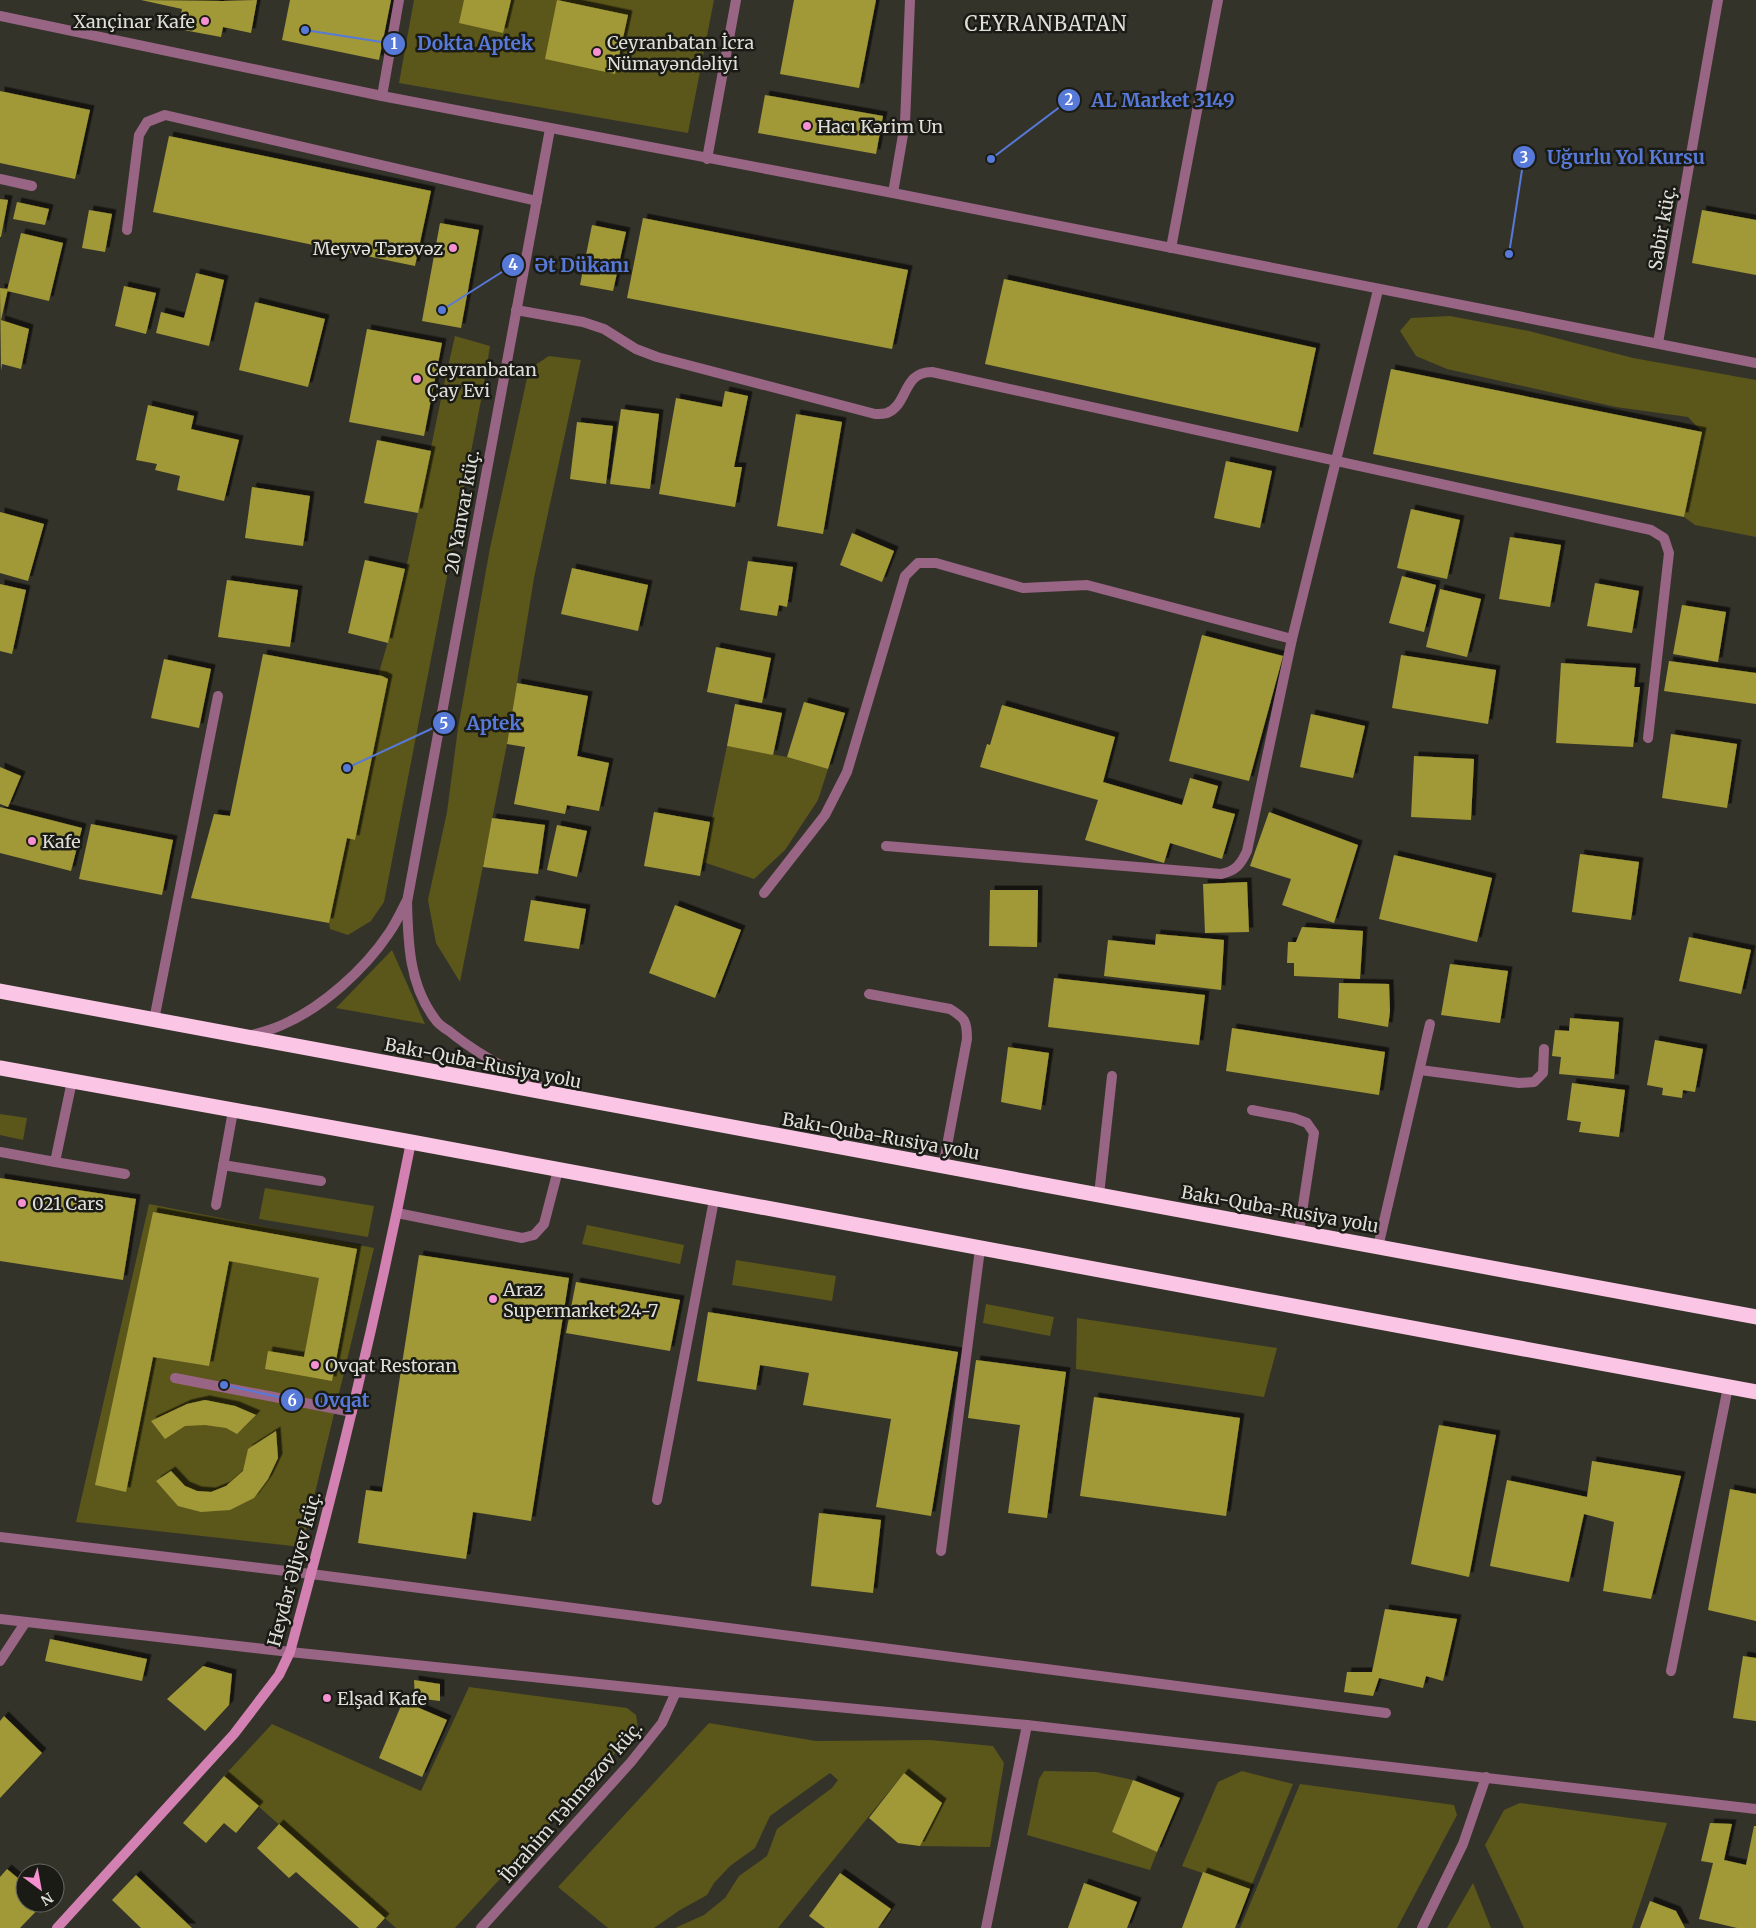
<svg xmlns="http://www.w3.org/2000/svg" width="1756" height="1928" font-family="Merriweather,serif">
  <defs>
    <filter id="shadow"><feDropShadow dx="4.5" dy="-4.5" stdDeviation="0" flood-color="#0009"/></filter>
  </defs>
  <rect width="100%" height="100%" fill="#34332a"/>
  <g fill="#5b561a">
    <path d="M414,0H714L688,133L399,83Z"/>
    <path d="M1450,316L1529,331L1633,358L1756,380V537L1695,525L1684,517L1702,432L1688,417L1616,407L1447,369L1416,356L1400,331L1411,318Z"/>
    <path d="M455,336L490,346L483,390L384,902L371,921L348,935L330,929L329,923L347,838L355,840L388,679L378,676C412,565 428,449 455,336Z"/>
    <path d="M549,356L581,360L534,578L507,744L460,982L436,943L428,900L447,812L458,728L490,548L529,369Z"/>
    <path d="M727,746L787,757L828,769L818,800L785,850L754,879L703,862Z"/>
    <path d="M392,950L425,1024L336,1008Z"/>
    <path d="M0,1114L27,1118L23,1140L0,1135Z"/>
    <path d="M265,1188L374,1206L368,1237L259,1219Z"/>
    <path d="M149,1204L374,1248L302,1547L76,1522Z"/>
    <path d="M587,1225L684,1245L680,1264L582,1244Z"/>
    <path d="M736,1260L836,1276L832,1301L732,1285Z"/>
    <path d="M986,1304L1054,1317L1050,1336L983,1323Z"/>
    <path d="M1077,1318L1277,1348L1264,1397L1076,1369Z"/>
    <path d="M469,1687L627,1708L636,1715L638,1728L455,1928H396L224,1776L272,1724L421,1791Z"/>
    <path d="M709,1723L816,1741L930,1740L993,1746L1004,1763L990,1847L920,1846L942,1803L904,1773L778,1928H675L704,1915L725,1898L739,1876L767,1856L777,1829L832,1788L838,1780L830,1773L770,1816L755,1848L730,1866L714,1883L707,1895L680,1910L654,1928H608L558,1887Z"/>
    <path d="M1044,1771L1096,1772L1133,1780L1112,1832L1157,1852L1150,1870L1027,1835L1039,1779Z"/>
    <path d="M1242,1771L1293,1784L1250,1889L1182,1866L1218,1782Z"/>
    <path d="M1300,1784L1454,1805L1457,1815L1397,1928H1240Z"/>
    <path d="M1520,1803L1667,1823L1632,1928H1524L1485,1845L1504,1810Z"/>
    <path d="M1473,1883L1491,1928H1447Z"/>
  </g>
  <g fill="#a19837" filter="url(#shadow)">
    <path d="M141,0L223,1L257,0L251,33L223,27L221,37L178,29L182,9Z"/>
    <path d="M290,0H391L379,60L282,40Z"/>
    <path d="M464,0H511L503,33L459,23Z"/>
    <path d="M557,0L628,15L615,74L545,59Z"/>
    <path d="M794,0H876L859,88L780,74Z"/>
    <path d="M0,91L90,110L75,179L0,163Z"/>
    <path d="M765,95L883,116L876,154L758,133Z"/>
    <path d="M169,136L431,191L415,266L153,212Z"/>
    <path d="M0,199L8,200L1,237H0Z"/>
    <path d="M17,202L49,209L45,225L13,219Z"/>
    <path d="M89,210L112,214L105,252L82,248Z"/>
    <path d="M1702,210L1756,220V275L1692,263Z"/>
    <path d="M643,218L908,270L892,349L627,298Z"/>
    <path d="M440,223L479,230L461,328L422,321Z"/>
    <path d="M592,225L626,232L613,291L580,285Z"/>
    <path d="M21,233L63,243L49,301L7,291Z"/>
    <path d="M196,273L224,280L209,346L156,333L161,312L184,318Z"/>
    <path d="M1004,279L1316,348L1298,432L985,364Z"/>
    <path d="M124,286L156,293L146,334L115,326Z"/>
    <path d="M0,288L8,289L1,320L29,329L21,369L2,364L1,371Z"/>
    <path d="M255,302L325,319L308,387L239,370Z"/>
    <path d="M367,329L442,343L424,436L349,422Z"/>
    <path d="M1391,369L1702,432L1684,517L1373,454Z"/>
    <path d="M725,391L748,396L734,467H742L735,507L659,494L676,398L722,407Z"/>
    <path d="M148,405L194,416L191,429L239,440L224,501L177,490L180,476L155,470L157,464L136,460Z"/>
    <path d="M621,409L659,414L650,489L610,484Z"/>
    <path d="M796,414L842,422L823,534L777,526Z"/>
    <path d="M577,422L613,426L606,484L570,479Z"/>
    <path d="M377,440L431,451L418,513L364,503Z"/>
    <path d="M1226,461L1272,471L1260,528L1214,518Z"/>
    <path d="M252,487L310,496L303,546L245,538Z"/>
    <path d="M1411,509L1460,520L1447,579L1397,568Z"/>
    <path d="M0,512L44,524L28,581L0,573Z"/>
    <path d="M852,533L894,551L882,582L840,565Z"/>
    <path d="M1510,537L1561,545L1550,607L1499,599Z"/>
    <path d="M365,560L405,569L388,643L348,633Z"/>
    <path d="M748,561L793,567L787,607L779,605L777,616L740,610Z"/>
    <path d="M572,568L648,585L638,631L561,614Z"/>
    <path d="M1402,576L1436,585L1424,632L1389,623Z"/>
    <path d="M227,580L298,590L290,647L218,637Z"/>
    <path d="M1595,583L1639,591L1632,633L1587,626Z"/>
    <path d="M0,584L26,590L12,654L0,651Z"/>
    <path d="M1440,589L1481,599L1467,657L1426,647Z"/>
    <path d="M1682,605L1726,612L1718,662L1673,654Z"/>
    <path d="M1202,635L1283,656L1249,781L1169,761Z"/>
    <path d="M716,647L771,658L762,703L707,692Z"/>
    <path d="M263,654L382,676L388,679L355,840L347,838L329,923L191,898L214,814L230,816Z"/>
    <path d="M1401,655L1496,670L1488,724L1392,708Z"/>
    <path d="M164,659L211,669L199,728L151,718Z"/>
    <path d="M1669,661L1756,673V704L1664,691Z"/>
    <path d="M1561,663L1636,668L1634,687H1640L1633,747L1556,743Z"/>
    <path d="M517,683L588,696L577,756L609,763L599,811L567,805L565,814L514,804L525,747L507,744Z"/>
    <path d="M804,702L845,713L828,769L787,757Z"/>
    <path d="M735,704L782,713L773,755L727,746Z"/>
    <path d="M1002,705L1115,737L1103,782L1182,805L1190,778L1218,786L1212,808L1235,814L1222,859L1170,843L1164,863L1085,840L1098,800L980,767L987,744L990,745Z"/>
    <path d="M1311,714L1365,726L1353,778L1300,767Z"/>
    <path d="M1671,734L1737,744L1727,808L1662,798Z"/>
    <path d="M1414,756L1474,759L1471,820L1411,817Z"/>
    <path d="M0,767L21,776L8,807L0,804Z"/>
    <path d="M0,807L82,828L71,871L0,853Z"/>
    <path d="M654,812L710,822L700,876L644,866Z"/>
    <path d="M1269,812L1358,845L1334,923L1282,905L1291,879L1250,866Z"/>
    <path d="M492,818L545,825L538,874L483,867Z"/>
    <path d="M91,824L173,840L162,895L79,879Z"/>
    <path d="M557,825L587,831L577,877L547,870Z"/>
    <path d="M1580,854L1639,862L1631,920L1572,912Z"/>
    <path d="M1394,855L1492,878L1477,942L1379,919Z"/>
    <path d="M1247,882L1249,932L1205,933L1203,884Z"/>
    <path d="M990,890H1038L1037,947L989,946Z"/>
    <path d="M531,900L586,909L579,949L524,941Z"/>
    <path d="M675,905L741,930L715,998L649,973Z"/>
    <path d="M1302,927L1363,931L1360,979L1294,976V963H1287L1288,942H1296Z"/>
    <path d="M1156,934L1224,940L1221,990L1104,976L1108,940L1155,945Z"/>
    <path d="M1689,937L1751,950L1741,994L1679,981Z"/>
    <path d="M1450,964L1508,971L1500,1023L1441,1015Z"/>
    <path d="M1054,978L1205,995L1199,1045L1048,1027Z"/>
    <path d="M1339,983L1389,984L1390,1011L1388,1027L1338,1018Z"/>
    <path d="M1570,1018L1619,1022L1614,1079L1559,1074L1561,1057L1552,1056L1555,1030L1569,1031Z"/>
    <path d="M1232,1028L1385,1052L1379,1095L1226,1071Z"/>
    <path d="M1655,1040L1703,1049L1695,1092L1683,1090L1682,1098L1662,1095L1663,1088L1647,1085Z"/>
    <path d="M1008,1047L1049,1053L1041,1110L1001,1102Z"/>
    <path d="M1572,1083L1625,1090L1619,1137L1579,1132L1581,1122L1567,1120Z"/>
    <path d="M0,1178L136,1199L123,1280L0,1261Z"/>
    <path d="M153,1212L357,1249L332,1381L265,1369L268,1351L304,1357L319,1278L229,1261L209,1366L153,1357L126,1492L95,1485Z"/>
    <path d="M419,1255L569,1278L531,1521L473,1512L466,1559L358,1543L366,1490L382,1492Z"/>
    <path d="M576,1282L680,1300L670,1351L566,1333Z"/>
    <path d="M708,1312L958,1352L931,1516L876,1507L891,1419L803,1405L809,1373L760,1365L756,1390L697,1381Z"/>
    <path d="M976,1360L1066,1372L1047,1518L1008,1513L1020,1425L968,1418Z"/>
    <path d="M1094,1397L1240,1418L1226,1516L1080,1496Z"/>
    <path d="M205,1400L235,1406L256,1415L237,1434L226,1428L205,1425L185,1426L165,1439L151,1421L187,1404Z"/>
    <path d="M1439,1425L1496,1435L1469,1577L1411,1564Z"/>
    <path d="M276,1431L278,1458L268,1479L254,1498L230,1510L201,1512L178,1506L156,1481L171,1471L185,1486L197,1491L211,1492L226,1486L243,1471L248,1449Z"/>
    <path d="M1592,1461L1681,1476L1651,1599L1603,1591L1614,1522L1584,1514L1569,1582L1490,1566L1507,1480L1587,1497Z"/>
    <path d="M1730,1489L1756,1494V1621L1708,1610Z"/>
    <path d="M819,1513L881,1520L873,1593L811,1586Z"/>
    <path d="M1385,1609L1457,1619L1443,1681L1426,1676L1423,1688L1379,1678L1373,1696L1344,1692L1347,1672H1372Z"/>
    <path d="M50,1639L147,1659L142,1681L45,1661Z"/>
    <path d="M1743,1656L1756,1658V1721L1733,1718Z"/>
    <path d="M203,1666L232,1674L229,1705L205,1731L167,1699Z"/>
    <path d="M414,1680L440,1684V1701L415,1698Z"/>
    <path d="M403,1701L447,1720L422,1777L379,1758Z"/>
    <path d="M4,1716L42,1753L0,1798V1721Z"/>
    <path d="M904,1773L942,1803L920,1846L898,1843L869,1818Z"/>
    <path d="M224,1776L259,1806L236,1833L224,1823L206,1843L183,1823Z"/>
    <path d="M1133,1780L1180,1798L1157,1852L1112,1832Z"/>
    <path d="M1710,1823L1732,1824L1724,1860L1746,1865L1754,1826H1756V1928H1737L1699,1919L1713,1863L1701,1861Z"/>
    <path d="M279,1824L385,1918L376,1928H359L296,1872L289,1878L257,1848Z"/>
    <path d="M7,1869L25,1884V1903H44L20,1928H0V1877Z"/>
    <path d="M1203,1872L1250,1889L1235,1928H1182Z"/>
    <path d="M840,1873L891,1909L878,1928H825L809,1916Z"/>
    <path d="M136,1875L192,1928H141L112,1900Z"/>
    <path d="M1084,1883L1137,1902L1127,1928H1068Z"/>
    <path d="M1650,1901L1676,1911L1685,1928H1640Z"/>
  </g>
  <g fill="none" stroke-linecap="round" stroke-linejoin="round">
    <g stroke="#996585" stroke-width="10">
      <path d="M382,96L399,0"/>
      <path d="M0,179L32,186"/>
      <path d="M893,193L905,123L910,0"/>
      <path d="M127,230L139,135L147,122L165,115L537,201"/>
      <path d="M869,994L950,1009C965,1018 967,1021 967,1039L943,1167"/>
      <path d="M1252,1110L1294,1118L1307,1123L1314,1133L1299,1232"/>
      <path d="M0,1152L55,1162L72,1081"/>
      <path d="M55,1162L125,1174"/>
      <path d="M223,1165L321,1181"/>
      <path d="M1099,1195L1112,1076"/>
      <path d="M216,1205L233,1111"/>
      <path d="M397,1213L522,1238L534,1235L544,1224L558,1170"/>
      <path d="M175,1378L352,1412"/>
      <path d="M657,1500L714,1200"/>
      <path d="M941,1551L980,1249"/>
      <path d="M1671,1671L1728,1387"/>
    </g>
    <g stroke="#996585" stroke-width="10">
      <path d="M0,16L382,96L893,193L1756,363"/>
      <path d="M707,159L736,0"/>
      <path d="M1171,248L1218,0"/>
      <path d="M516,310L583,322L604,329L636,349L657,357L875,414C878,414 884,414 887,413C909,404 902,372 932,372L1651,530L1664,538L1669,553L1648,738"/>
      <path d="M1658,343L1718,0"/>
      <path d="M886,846L1221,874C1236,871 1241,864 1247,851L1292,639L1378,290"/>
      <path d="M764,893L825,815L847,772L905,576L918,563H936L1023,588L1087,585L1292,639"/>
      <path d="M154,1020L218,696"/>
      <path d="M249,1036C259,1033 271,1030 282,1025C322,1008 365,969 389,933C396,923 401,912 406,902"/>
      <path d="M1420,1070L1519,1083L1534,1082L1543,1073L1544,1049"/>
      <path d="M544,1089C512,1071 478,1055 449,1031C444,1028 438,1024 435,1019C409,985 408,942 407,902L550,129"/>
      <path d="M1378,1247L1430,1024"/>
      <path d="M0,1537L311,1574L1386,1713"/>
      <path d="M0,1619L290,1652L676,1692L1027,1725L1756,1809"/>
      <path d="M0,1661L25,1623"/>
      <path d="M481,1928L631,1762L662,1723L676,1692"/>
      <path d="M986,1928L1027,1725"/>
      <path d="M1422,1928L1463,1844L1486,1777"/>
    </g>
    <path stroke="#d380b3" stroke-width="10" d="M57,1928L234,1734L279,1675L290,1652C336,1484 377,1314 411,1142"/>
    <g stroke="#fbc6e5" stroke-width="15">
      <path d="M0,991L1756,1317"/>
      <path d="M0,1068L411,1142L1756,1392"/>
    </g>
  </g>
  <g fill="#f690d0" stroke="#1b1b16" stroke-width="2">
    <circle cx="205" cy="21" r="5"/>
    <circle cx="597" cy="52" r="5"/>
    <circle cx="807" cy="126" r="5"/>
    <circle cx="453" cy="248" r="5"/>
    <circle cx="417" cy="379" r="5"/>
    <circle cx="32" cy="841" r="5"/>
    <circle cx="22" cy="1203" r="5"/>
    <circle cx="493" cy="1299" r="5"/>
    <circle cx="315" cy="1365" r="5"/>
    <circle cx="327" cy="1698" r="5"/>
  </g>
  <g text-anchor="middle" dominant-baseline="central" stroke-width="5" stroke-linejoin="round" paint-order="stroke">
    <g font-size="18" fill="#dfded8" stroke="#1b1b16" text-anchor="start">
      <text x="195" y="21" text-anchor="end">Xançinar Kafe</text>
      <text x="607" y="42">Ceyranbatan İcra<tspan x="607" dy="21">Nümayəndəliyi</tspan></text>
      <text x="817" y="126">Hacı Kərim Un</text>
      <text x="443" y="248" text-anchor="end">Meyvə Tərəvəz</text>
      <text x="427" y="369">Ceyranbatan<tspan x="427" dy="21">Çay Evi</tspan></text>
      <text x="42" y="841">Kafe</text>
      <text x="32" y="1203">021 Cars</text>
      <text x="503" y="1289">Araz<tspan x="503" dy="21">Supermarket 24-7</tspan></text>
      <text x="325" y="1365">Ovqat Restoran</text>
      <text x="337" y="1698">Elşad Kafe</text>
    </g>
    <g font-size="18" fill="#dfded8" stroke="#1b1b16">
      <text transform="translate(1662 228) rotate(-80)">Sabir küç.</text>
      <text transform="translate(462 512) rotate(-80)">20 Yanvar küç.</text>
      <text transform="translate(483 1063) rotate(11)">Bakı-Quba-Rusiya yolu</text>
      <text transform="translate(881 1136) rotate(10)">Bakı-Quba-Rusiya yolu</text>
      <text transform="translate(1280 1209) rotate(10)">Bakı-Quba-Rusiya yolu</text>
      <text transform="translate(294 1569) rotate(-75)">Heydər Əliyev küç.</text>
      <text transform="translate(571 1802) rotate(-49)">İbrahim Təhməzov küç.</text>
    </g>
    <g font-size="20" letter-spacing="1" fill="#dfded8" stroke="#1b1b16">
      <text x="1046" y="23">CEYRANBATAN</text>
    </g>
  </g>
  <path fill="none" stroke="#5779d8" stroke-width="2" d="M305 30L394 44M991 159L1069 100M1509 254L1524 157M442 310L513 265M347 768L444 723M224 1385L292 1400"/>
  <g fill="#5779d8" stroke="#1b1b16" stroke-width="2">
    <circle cx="305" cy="30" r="5"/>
    <circle cx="991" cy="159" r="5"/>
    <circle cx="1509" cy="254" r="5"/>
    <circle cx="442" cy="310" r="5"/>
    <circle cx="347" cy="768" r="5"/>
    <circle cx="224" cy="1385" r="5"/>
    <circle cx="394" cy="44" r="12"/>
    <circle cx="1069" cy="100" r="12"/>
    <circle cx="1524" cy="157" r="12"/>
    <circle cx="513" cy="265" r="12"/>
    <circle cx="444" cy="723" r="12"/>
    <circle cx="292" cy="1400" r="12"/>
  </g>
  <g font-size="15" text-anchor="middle" font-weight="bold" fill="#fff">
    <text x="394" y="49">1</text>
    <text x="1069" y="105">2</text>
    <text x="1524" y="163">3</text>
    <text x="513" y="270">4</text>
    <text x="444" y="729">5</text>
    <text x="292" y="1406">6</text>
  </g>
  <g font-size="19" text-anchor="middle" font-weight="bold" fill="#5779d8" stroke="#1b1b16" stroke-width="5" stroke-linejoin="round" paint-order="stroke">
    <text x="475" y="50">Dokta Aptek</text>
    <text x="1163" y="107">AL Market 3149</text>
    <text x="1626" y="164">Uğurlu Yol Kursu</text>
    <text x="582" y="272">Ət Dükanı</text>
    <text x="494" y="730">Aptek</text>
    <text x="342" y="1407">Ovqat</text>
  </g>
  <g transform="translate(40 1888) rotate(148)"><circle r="24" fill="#1b1b16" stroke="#696964"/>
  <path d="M0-4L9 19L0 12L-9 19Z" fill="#f690d0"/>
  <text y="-8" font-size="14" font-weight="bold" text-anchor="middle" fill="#dfded8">N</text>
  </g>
</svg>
